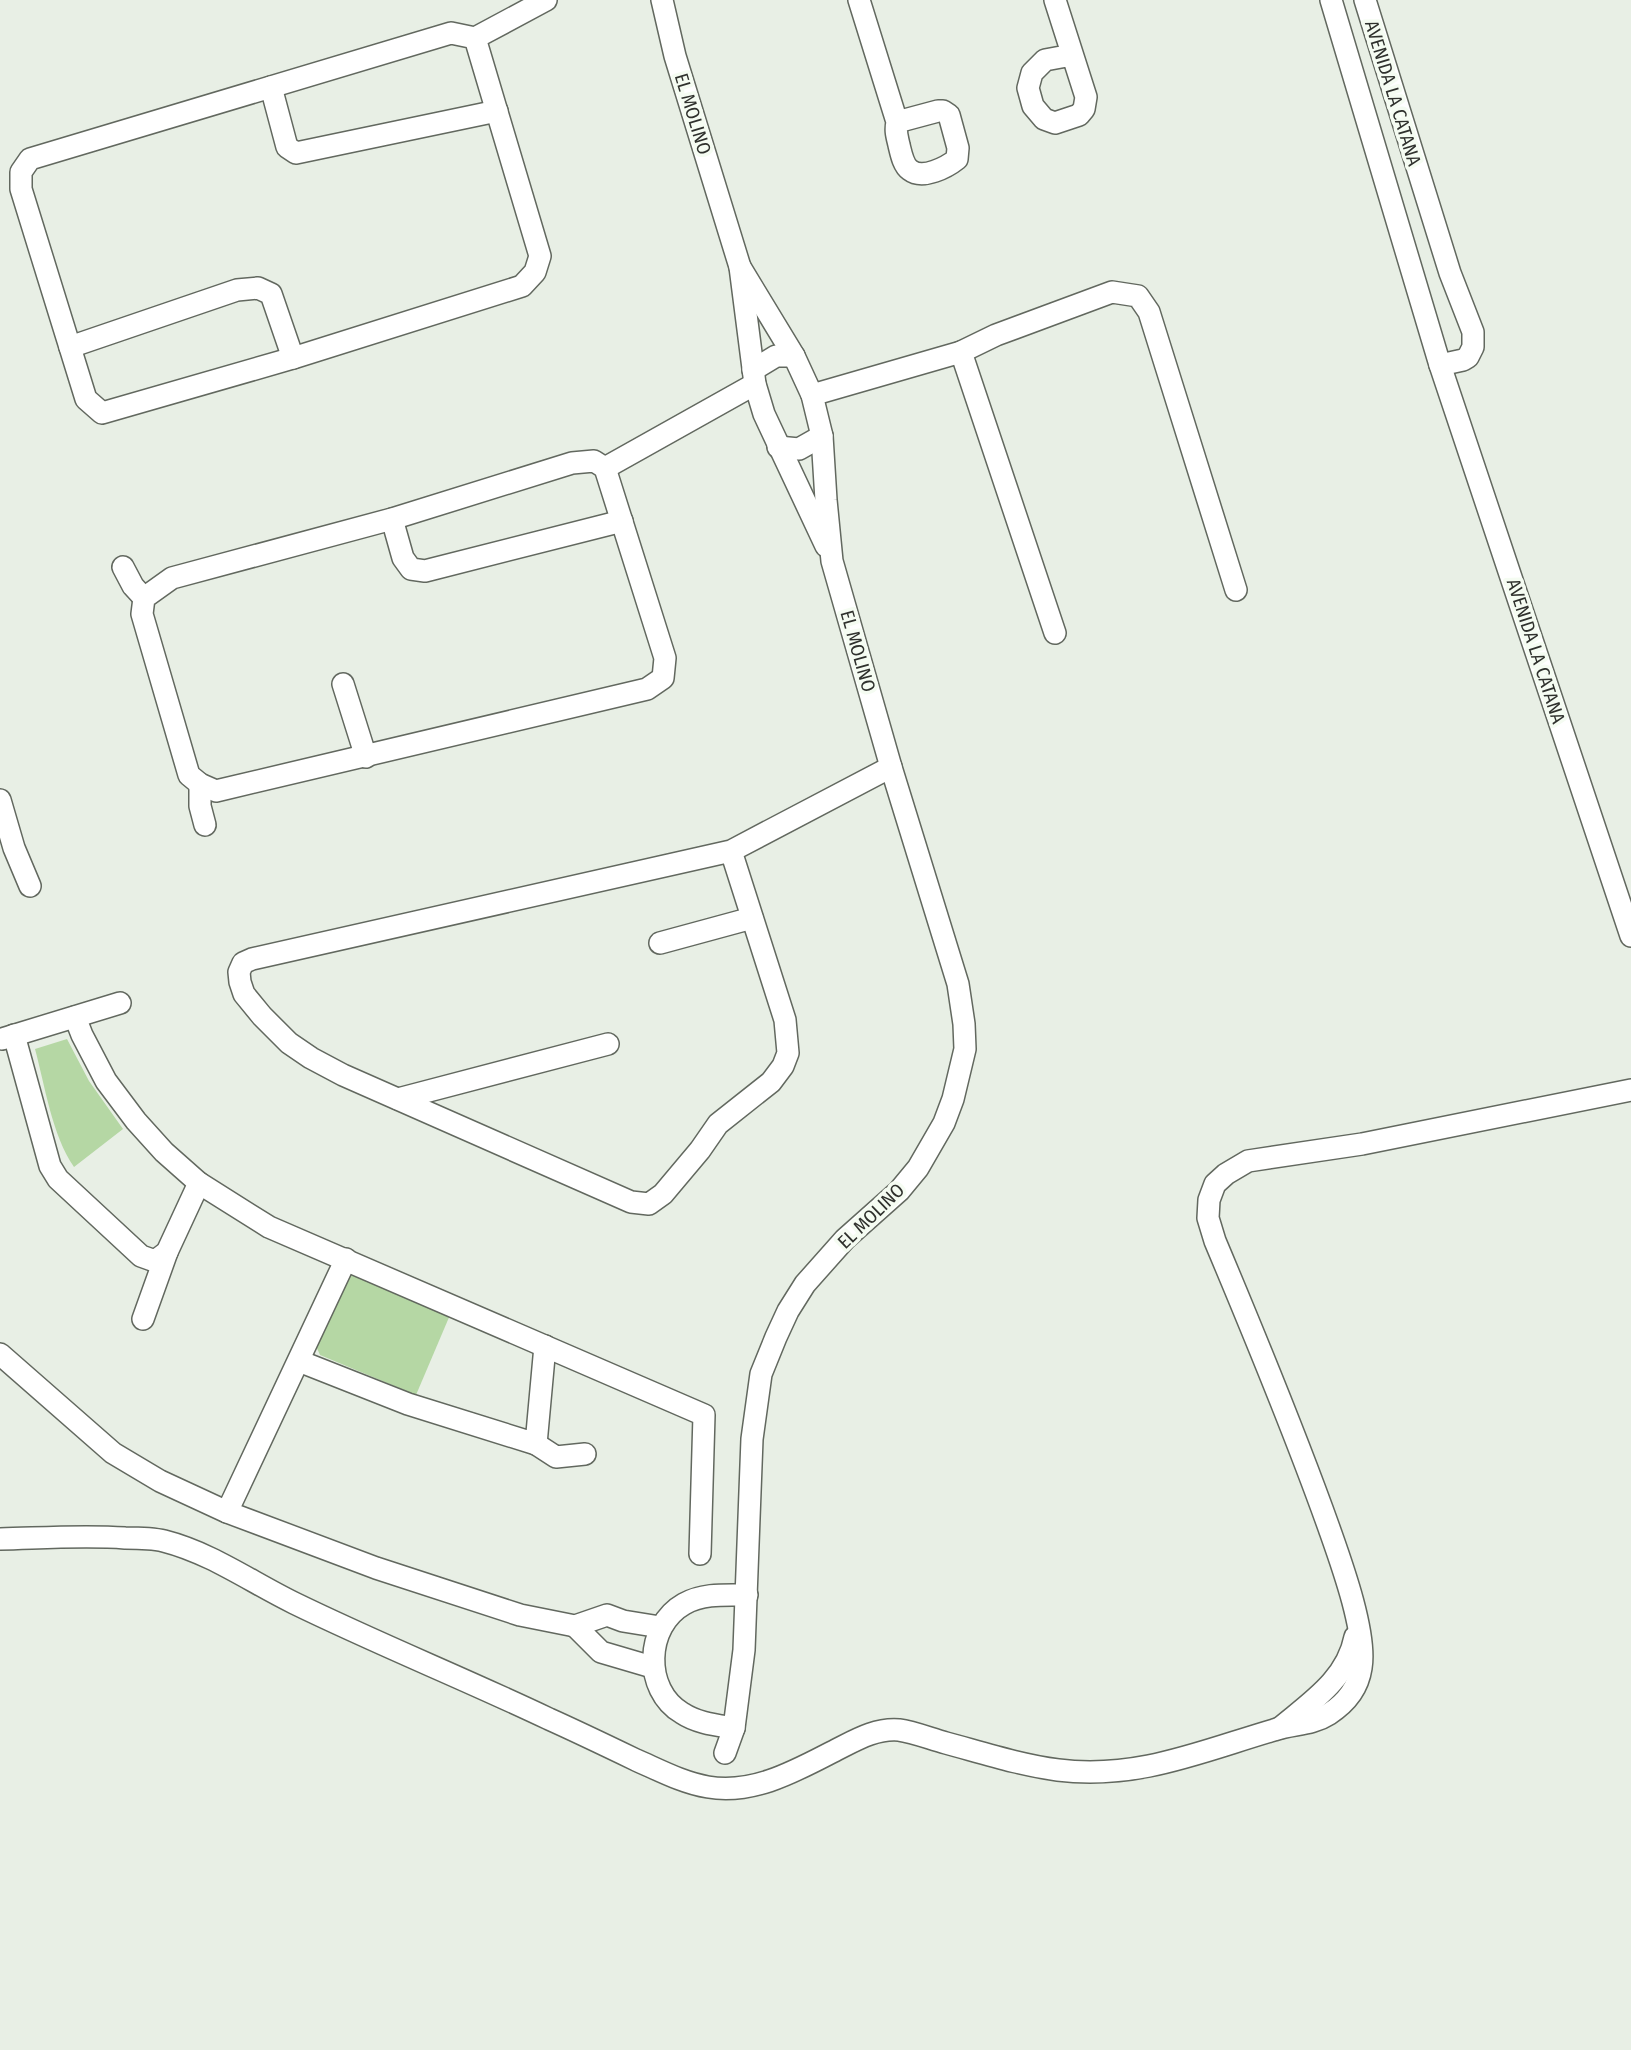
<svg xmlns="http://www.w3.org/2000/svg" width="1631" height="2050" font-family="'Fira Sans Condensed',sans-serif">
  <rect width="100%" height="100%" fill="#e8efe5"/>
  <g fill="#b5d7a4">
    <path d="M67,1039L89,1081L123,1129L74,1167C52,1135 45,1086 35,1049Z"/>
    <path d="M348,1272L450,1315L416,1395L320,1355L316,1346Z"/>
  </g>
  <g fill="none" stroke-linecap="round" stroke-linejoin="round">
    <defs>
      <g id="street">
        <path d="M662,0L675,56L740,267L755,384L764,414L826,546"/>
        <path d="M859,0L897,122C895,131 897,136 899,145C901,153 903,165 910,170C923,180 947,167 957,159L958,148L949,115L943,111H938L897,122"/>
        <path d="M1055,0L1086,97L1084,109L1079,115L1055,123L1044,119L1033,106L1028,88L1032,73L1045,60L1072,55"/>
        <path d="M1331,0L1440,365L1631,936"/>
        <path d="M1365,0L1450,273L1473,332V347L1468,357L1463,360L1440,365"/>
        <path d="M475,38L540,256L535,272L522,286L293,358L102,413L86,399L21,189V172L30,159L451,33L475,38L546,0"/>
        <path d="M271,87L287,147L296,153L497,111"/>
        <path d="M70,347L237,290L258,288L271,294L293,358"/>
        <path d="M961,352L1055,633"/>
        <path d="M753,370L776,356H794"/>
        <path d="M812,395L961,352L996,335L1112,292L1138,296L1149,312L1236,590"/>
        <path d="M778,447L799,449L822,436"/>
        <path d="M594,461L605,468L665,658L663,678L647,689L216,791L200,784L189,775L142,614L144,598L172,578L392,519L572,463Z"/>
        <path d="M605,468L755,384"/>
        <path d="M392,519L403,558L411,569L425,571L622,521"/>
        <path d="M123,567L133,586L144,598"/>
        <path d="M343,684L366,757"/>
        <path d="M200,784V806L205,825"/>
        <path d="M0,800L14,848L30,886"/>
        <path d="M731,851L785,1020L788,1053L783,1066L771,1082L718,1124L700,1150L663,1194L649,1204L631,1202L343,1075L311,1058L289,1043L262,1016L244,994L240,982L239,972L243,963L252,959L731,851L891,767"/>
        <path d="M660,943L752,918"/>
        <path d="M75,1017L82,1035L106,1081L136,1121L164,1152L199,1183L269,1227L704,1415L700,1554"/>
        <path d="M14,1035L50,1166L58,1179L141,1256L155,1261L167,1252L199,1183"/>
        <path d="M2,1039L120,1003"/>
        <path d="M398,1099L608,1044"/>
        <path d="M143,1319L167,1252"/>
        <path d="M0,1354L113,1453L160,1481L227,1512L376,1568L520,1615L575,1626L607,1615L623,1621L660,1627"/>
        <path d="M299,1361L408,1404L536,1444L545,1346"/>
        <path d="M536,1444L556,1457L585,1454"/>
        <path d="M227,1512L346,1259"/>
        <path d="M0,1539C42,1538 84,1535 125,1538C138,1538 152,1538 164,1541C211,1553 251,1582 294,1603C378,1644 465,1679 549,1719C578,1732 607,1746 636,1760C659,1770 683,1783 708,1787C754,1795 797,1770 836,1750C856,1740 876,1728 899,1730C914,1732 931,1739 946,1743C983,1753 1020,1765 1058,1770C1137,1780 1202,1751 1274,1730C1295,1723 1310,1726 1329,1714C1346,1703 1358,1688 1361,1668C1367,1633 1341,1562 1329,1528C1294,1430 1255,1336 1215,1241L1208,1218L1209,1200L1215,1184L1226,1174L1248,1161L1362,1144L1631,1090"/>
        <path d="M575,1626L601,1652L652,1667"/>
        <path d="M734,1728C716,1725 697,1723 682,1713C643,1690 645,1626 684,1604C703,1593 726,1595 747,1595"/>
        <path d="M1280,1728C1311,1702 1347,1679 1355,1637"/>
        <path d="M725,1753L734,1728L744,1650L752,1439L761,1374L776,1337L788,1311L805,1284L845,1239L899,1191L918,1168L944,1123L953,1099L965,1049L964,1024L958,984L891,767L832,561L826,500L822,436L812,395L794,356L740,267"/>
      </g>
    </defs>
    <use href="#street" stroke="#62685f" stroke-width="24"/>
    <use href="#street" stroke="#fff" stroke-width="21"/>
  </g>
  <g text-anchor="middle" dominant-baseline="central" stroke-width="7" stroke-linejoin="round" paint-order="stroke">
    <g font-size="19" fill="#2f312d" stroke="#f5fcf2">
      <text transform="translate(1393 93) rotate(73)">AVENIDA LA CATANA</text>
      <text transform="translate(693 114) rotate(73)">EL MOLINO</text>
      <text transform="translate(858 651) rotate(74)">EL MOLINO</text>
      <text transform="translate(1536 651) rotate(72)">AVENIDA LA CATANA</text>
      <text transform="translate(871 1216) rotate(-44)">EL MOLINO</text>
    </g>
  </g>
</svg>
